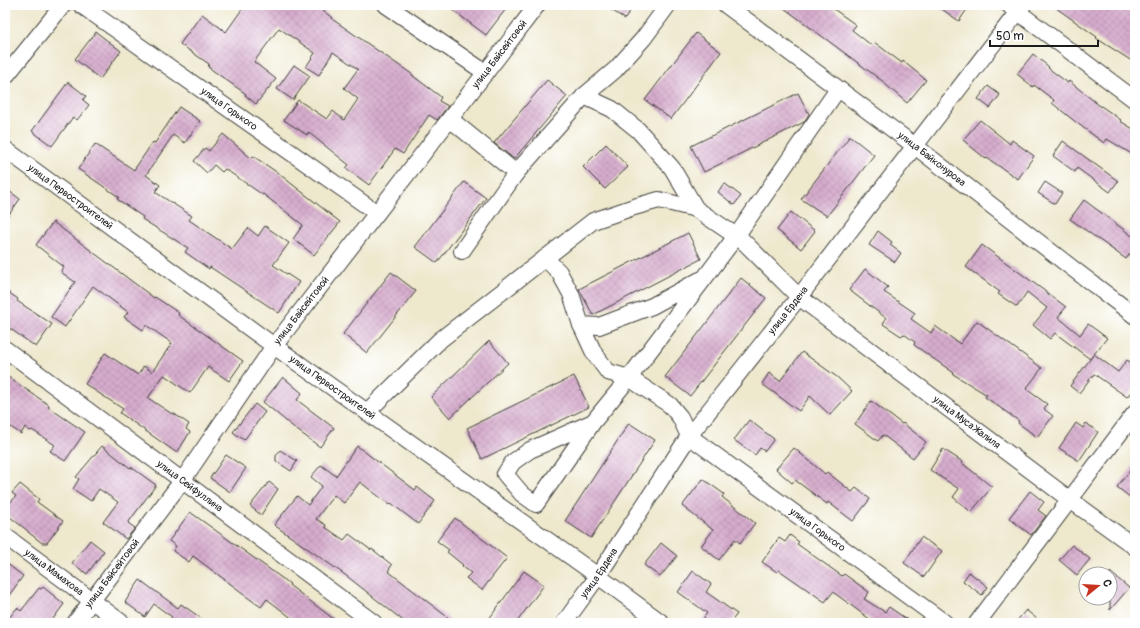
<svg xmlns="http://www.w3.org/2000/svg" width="1140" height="628" font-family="Pangolin,sans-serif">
  <defs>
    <pattern id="building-cross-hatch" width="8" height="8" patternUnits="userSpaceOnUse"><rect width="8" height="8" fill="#d6accd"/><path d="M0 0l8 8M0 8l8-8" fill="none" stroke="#b793af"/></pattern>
  </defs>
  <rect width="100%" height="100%" fill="#fff"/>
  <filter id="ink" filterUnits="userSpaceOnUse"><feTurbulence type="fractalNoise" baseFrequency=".025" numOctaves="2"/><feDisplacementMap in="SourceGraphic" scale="8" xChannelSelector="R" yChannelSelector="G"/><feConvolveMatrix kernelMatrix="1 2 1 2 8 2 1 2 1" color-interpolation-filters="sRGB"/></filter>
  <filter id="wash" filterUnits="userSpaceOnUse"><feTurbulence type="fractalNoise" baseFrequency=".012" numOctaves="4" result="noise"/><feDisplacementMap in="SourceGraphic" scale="16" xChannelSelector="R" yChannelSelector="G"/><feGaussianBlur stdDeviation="0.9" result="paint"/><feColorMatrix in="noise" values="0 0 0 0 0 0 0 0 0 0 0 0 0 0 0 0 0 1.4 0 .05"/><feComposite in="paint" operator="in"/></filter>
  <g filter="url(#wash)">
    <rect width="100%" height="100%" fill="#eee8cd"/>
    <g id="blocks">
      <g fill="url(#building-cross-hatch)">
        <path d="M245,5H314L333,18L332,19L413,75V76L441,97L439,101L448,106L437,120L429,115L403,154L395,149L369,185L346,168L349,165L308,132L307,135L284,120L298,100L327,119L333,111L344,120L358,99L344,88L358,69L333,52L319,75L306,67L315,53L279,28L254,62L276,79L256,104L245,95L246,94L208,67L209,64L180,44L202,14L226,32Z"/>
        <path d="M446,5H509L486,35Z"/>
        <path d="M604,5H634L625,19Z"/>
        <path d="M780,5H828L856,25L852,30L871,45L874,42L902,63L903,61L926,80L907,103L885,84V83Z"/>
        <path d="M936,5H970L959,21Z"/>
        <path d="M1052,5H1135V63L1096,38L1097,37Z"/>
        <path d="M96,32L121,51L100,79L75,59Z"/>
        <path d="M696,33L721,52L671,119L645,100Z"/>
        <path d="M1033,54L1049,67L1048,68L1068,83L1069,81L1100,106H1101L1121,120L1120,121L1135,130V156L1107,139L1104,143L1077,123L1052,103L1054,100L1034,85L1033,87L1017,74Z"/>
        <path d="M294,65L310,76L293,100L277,89Z"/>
        <path d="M547,80L567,96L514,159L494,143Z"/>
        <path d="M68,82L86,96L83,100L89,105L77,120L73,117L52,146L32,131Z"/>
        <path d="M988,86L1000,95L990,108L978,99Z"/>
        <path d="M798,93L809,114L804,122L704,172L691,146Z"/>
        <path d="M179,107L200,121L185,143L173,135L146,175L160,185L155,192L192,216L189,220L232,249L248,228L258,236L265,226L289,243L273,265L299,282L279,313L210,267L209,269L185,252L188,248L142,219L143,217L117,199L119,197L78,169L95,144L134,170L153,142L155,143Z"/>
        <path d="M980,120L1010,144L1012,140L1034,156L1018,179L987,158L986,159L963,140Z"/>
        <path d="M223,134L251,158L253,156L278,173L340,222L314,255L293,239L303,225L263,194V195L225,169L222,172L214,165L207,173L194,161L205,148L209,151Z"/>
        <path d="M850,136L874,155L827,216L801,199Z"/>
        <path d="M1063,141L1118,181L1110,192L1077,168L1075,172L1053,156Z"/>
        <path d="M606,144L628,167L605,189L583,167Z"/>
        <path d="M464,182L486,198L437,263L415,247Z"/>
        <path d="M1045,182L1062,193L1055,204L1038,193Z"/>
        <path d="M724,183L741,196L734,205L718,192Z"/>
        <path d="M5,188L20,199L5,220Z"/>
        <path d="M1084,200L1135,238V247L1126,259L1070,219Z"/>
        <path d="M791,212L815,231L801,249L777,230Z"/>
        <path d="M53,222L154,298L155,297L179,313L178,315L243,361L229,381L208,367L190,393L164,375L148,398L172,414L173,413L189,424L186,429L190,432L177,453L120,413L123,409L85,384L105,353L138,375L144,366L152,372L172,343L146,325L143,330L124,317L128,312L93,286L65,327L51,317L75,282L61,272L64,267L36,245Z"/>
        <path d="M878,231L892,242L890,245L901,253L895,262L869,245Z"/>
        <path d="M688,233L701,259L593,315L579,289Z"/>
        <path d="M982,245L1042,289L1066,307L1058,317L1080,335L1088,324L1107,338L1090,359L1055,333L1050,339L1033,325L1047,308L1027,292L1017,307L998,294L1000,292L966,267Z"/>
        <path d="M865,269L888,287L884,292L915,313L911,319L931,333L935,326L960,344L977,321L1042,368L1026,389L1047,404L1044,409L1053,416L1037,437L1018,423L1019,421L985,397L987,395L953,374L954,373L914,345L915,342L904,334L901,336L883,324L886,318L849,290Z"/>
        <path d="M391,272L416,291L367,353L343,334Z"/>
        <path d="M741,278L766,298L690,396L665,377Z"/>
        <path d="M5,290L18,299L17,301L52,324L36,347L5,325Z"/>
        <path d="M489,341L508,363L450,418L431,397Z"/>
        <path d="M802,352L837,377L852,391L830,415L810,396L799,411L762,384L769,373L780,381Z"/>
        <path d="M1094,354L1118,372L1127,360L1135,365V386L1127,397L1094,374L1079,393L1070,386Z"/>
        <path d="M5,375L49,405L48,407L85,432L65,461L50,451L55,445L32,430L30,431L25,427L21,434L5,423Z"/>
        <path d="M574,376L589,407L482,459L467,428Z"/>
        <path d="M283,377L302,393L297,400L334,428L320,447L297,430L263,402Z"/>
        <path d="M871,401L902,424L903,423L926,442L913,458L883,435L878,441L855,424Z"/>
        <path d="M255,404L265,412L244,440L233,432Z"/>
        <path d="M749,420L774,439L765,451L760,448L755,455L734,440Z"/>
        <path d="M629,423L655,440L591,538L565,521Z"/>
        <path d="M1076,423L1083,428L1086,423L1098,432L1079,461L1059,448Z"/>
        <path d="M102,446L130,468L131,467L156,485L128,523L135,528L126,539L103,522L118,502L99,489L91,501L73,489L79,479L76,477Z"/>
        <path d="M357,446L415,490L417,487L435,501L418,524L391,503L390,505L360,482L344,503L334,495L316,519L326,525L325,527L344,540L349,534L371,550L372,549L392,565L388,571L455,623H406L348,577L274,525L297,496L308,505L322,486L311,477L321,465L336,476Z"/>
        <path d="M794,448L825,474L827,472L852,492L856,488L870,499L853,521L828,502L827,504L795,480L792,483L776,469Z"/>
        <path d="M943,449L963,462L962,463L992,487L971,512L953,497L959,489L930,470Z"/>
        <path d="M280,450L297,461L291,471L276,461V456Z"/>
        <path d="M226,455L246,468L230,492L210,478Z"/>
        <path d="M1135,464V501L1117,487Z"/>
        <path d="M703,479L724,494L722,497L755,523L740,543L735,539L719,560L701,546L713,530L682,506Z"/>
        <path d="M269,482L278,489L261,515L250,506Z"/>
        <path d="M20,484L39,499L37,502L63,521L47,543H42L28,532V531L5,513V509L16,496L12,493Z"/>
        <path d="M1030,491L1044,502L1038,510L1046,516L1031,535L1009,518Z"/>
        <path d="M190,512L290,584L289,585L339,623H298L267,599L261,607L240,592V591L193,556L189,562L173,551L176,546L169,541Z"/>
        <path d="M455,518L507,558L482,590L466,578L471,573L462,566L463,565L447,552L449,550L437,541Z"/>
        <path d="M790,535L799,542L797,544L842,576L844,574L869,592L864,599L885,612L889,607L912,623H875L833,592L825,602L779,570L777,572L762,562L779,538L785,542Z"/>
        <path d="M921,537L942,551L924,577L904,563Z"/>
        <path d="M90,540L104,551L87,574L72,563Z"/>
        <path d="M661,543L677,556L660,577L644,565Z"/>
        <path d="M1072,545L1090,559L1077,575L1059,560Z"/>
        <path d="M5,562L23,576L5,601Z"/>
        <path d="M524,571L544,585L516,623H486Z"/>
        <path d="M693,571L711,584L706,592L737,614L730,623H700L707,613L678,592Z"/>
        <path d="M969,572L988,587L982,595L963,581Z"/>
        <path d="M1110,572L1129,588L1110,610Z"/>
        <path d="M140,580L178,608L181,604L208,623H168L172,617L154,604L145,617L125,602Z"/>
        <path d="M43,587L64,604L50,623H5L17,608L21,611L39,588L41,589Z"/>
        <path d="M1026,610L1042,623H1015Z"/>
      </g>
    </g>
  </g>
  <g filter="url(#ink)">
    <use href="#blocks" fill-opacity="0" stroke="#3c3b37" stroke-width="1"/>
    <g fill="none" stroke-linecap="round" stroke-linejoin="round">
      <defs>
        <g id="minor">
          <path id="s1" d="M81,5L377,213"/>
          <path d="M386,5L486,73"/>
          <path id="s2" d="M726,5L915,146L1072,268L1135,316"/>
          <path d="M1010,6L1135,100"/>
          <path d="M5,77L63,5"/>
          <path d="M584,96L612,109L638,130L672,168L696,209L736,236"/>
          <path d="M450,119L516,173"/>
          <path id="s3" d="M5,149L274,346L598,576L662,623"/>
          <path id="s4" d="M737,235L799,297L1069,499L1135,547"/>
          <path d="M462,251L516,173L584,96L615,70L643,39L668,5"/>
          <path d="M545,258L559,272L571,294L581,325L599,326L652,306L700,280"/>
          <path id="s5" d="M581,325L594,353L608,372L629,378L670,405L680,417L689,436L945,623"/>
          <path id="s6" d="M5,349L374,623"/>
          <path d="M367,412L440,340L593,221L634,207L659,200L696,209"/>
          <path d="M593,422L530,450L513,462L505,474L522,494L536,504L593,422L629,378L737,235L838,89"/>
          <path id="s7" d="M5,536L122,623"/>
          <path id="s8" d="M75,623L182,481L274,346L500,54L537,5"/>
          <path id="s9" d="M564,623L598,576L689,436L799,297L1023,5"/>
          <path d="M977,623L1135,413"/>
        </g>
      </defs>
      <use href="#minor" stroke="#3c3b37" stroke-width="18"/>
      <use href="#minor" stroke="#fff" stroke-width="16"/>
    </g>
  </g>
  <g text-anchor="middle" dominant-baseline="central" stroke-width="4" stroke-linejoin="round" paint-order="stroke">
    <g font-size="10" fill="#1c1c1c" stroke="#fff">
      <text stroke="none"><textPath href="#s8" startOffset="710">улица Байсейтовой</textPath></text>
      <text stroke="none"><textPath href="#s1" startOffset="181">улица Горького</textPath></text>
      <text stroke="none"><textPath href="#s2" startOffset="257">улица Байконурова</textPath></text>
      <text stroke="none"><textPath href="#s3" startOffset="81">улица Первостроителей</textPath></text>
      <text stroke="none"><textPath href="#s9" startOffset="385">улица Ердена</textPath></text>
      <text stroke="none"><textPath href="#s8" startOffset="386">улица Байсейтовой</textPath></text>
      <text stroke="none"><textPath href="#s3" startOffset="405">улица Первостроителей</textPath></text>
      <text stroke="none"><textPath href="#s4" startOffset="297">улица Муса Жалиля</textPath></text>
      <text stroke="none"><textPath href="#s6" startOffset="230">улица Сейфуллина</textPath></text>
      <text stroke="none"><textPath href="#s5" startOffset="321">улица Горького</textPath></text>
      <text stroke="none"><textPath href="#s7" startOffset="61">улица Мамахова</textPath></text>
      <text stroke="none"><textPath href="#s8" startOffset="62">улица Байсейтовой</textPath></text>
      <text stroke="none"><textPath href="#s9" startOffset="61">улица Ердена</textPath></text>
    </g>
  </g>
  <rect width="1140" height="628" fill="none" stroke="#fff" stroke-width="20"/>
  <g transform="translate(1098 586) rotate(72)"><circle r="19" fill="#ffffff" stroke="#a4a4a4"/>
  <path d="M0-3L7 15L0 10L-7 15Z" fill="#c8321e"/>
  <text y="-6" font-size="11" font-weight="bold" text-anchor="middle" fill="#1c1c1c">С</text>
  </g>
  <path d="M990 40v6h108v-6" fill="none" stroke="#1c1c1c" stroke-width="2"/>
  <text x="996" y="40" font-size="12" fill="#1c1c1c" stroke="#ffffff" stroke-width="3" paint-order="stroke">50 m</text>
</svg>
